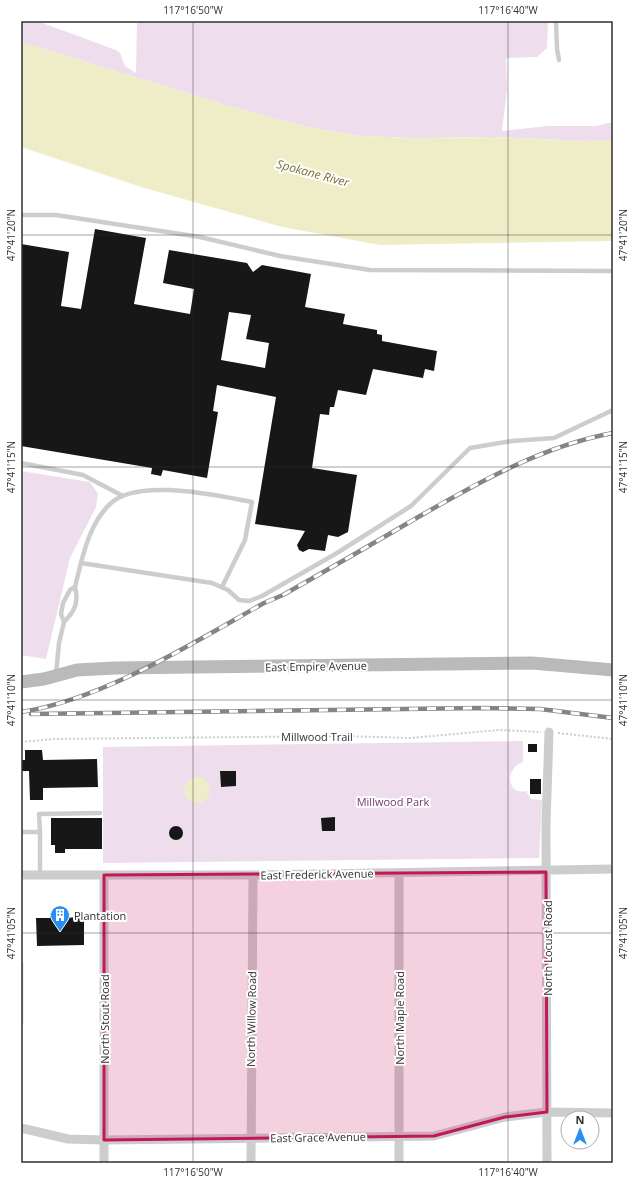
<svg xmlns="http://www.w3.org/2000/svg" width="634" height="1184" font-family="'Open Sans',sans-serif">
  <rect width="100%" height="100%" fill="#fff"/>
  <g fill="#eedded">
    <path d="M21,21H37L116,50L120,53L125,66L136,73L137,21H548L547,48L537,57L506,58L507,90L502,131L548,126H596L613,122V140L585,141L494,137L413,138L361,136L308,127L229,106L21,42Z"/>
    <path d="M21,471L90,482L98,494L96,507L70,558L46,659L21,655Z"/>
    <path d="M523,741V762C503,769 508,796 526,791L531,799L542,800L539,858L103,863V747Z"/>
  </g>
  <g fill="#efedc8">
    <path d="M21,42L229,106L308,127L361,136L413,138L494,137L585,141L613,140V241L380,245L282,227L141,187L21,147Z"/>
    <circle cx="197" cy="790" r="13"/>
  </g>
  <g fill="#171717" fill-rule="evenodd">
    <path d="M95,229L146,238L134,304L190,314L194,289L163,283L169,250L247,263L253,272L262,265L311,274L305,307L345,314L343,324L377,330V334L382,335V341L437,351L434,371L425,369L423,378L373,369L366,395L338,390L334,407H330L329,415L320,414L312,468L357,475L348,532L338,537L328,535L325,551L309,549L303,552L299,550L297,545L305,531L255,524L276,397L217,385L213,411L218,412L207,478L163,470L161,476L151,474L152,468L21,446V244L69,252L61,306L81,309ZM229,312L251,315L246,339L269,343L265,368L221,360Z"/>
    <rect x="528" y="744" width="9" height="8"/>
    <path d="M25,750H42L43,760L97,759L98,787L43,788V800H30L29,771H21V760H25Z"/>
    <path d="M220,771H236V786L221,787Z"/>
    <rect x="530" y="779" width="11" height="15"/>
    <path d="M335,817V831H322L321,818Z"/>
    <path d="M51,818H102V849H65V853H55V845H51Z"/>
    <circle cx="176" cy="833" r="7"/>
    <path d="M50,913H60V918L84,917V945L37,946L36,918H50Z"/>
  </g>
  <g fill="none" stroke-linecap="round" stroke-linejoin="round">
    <g stroke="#cdcdcd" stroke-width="2" stroke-dasharray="2 2" stroke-linecap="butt">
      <path d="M558,733L613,739"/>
      <path d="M21,742L53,739L344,736L410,738L499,730L541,732"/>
    </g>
    <g stroke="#cdcdcd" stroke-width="4.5">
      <path d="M556,21L557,49L559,60"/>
      <path d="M21,215H56L200,237L280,256L370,270L613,271"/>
      <path d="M21,463L83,475L121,495"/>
      <path d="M81,563L212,583L228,590L239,600L249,601L262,596L337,553L411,506L470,448L512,441L554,438L613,410"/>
      <path d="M75,587C82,559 88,525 110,504C137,477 218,496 252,502L245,540L222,587"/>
      <path d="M56,674L59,643L64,622L61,614L63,603L70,590L75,587C79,602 75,611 64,622"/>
      <path d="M21,832H40V875"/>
      <path d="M40,832L39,814L100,813"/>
      <path d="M21,963V1024"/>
    </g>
    <g stroke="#cdcdcd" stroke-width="9">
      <path d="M21,875H253L613,869"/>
      <path d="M104,875V1163"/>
      <path d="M21,1128L68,1139L104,1140L434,1136L505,1117L547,1112L613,1113"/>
      <path d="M251,1163L253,875"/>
      <path d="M399,1163V873"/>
      <path d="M547,1163L546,824L549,732"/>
    </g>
    <path stroke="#bababa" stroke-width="13" d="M21,682L44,679L77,670L115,668L532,663L613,670"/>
    <defs>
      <g id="rail">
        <path d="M21,712C102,700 193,643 264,603L283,595C329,569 374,543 420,516C481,481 543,446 613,433"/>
        <path d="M31,714L480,708L540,709L613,718"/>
      </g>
    </defs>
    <use href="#rail" stroke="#858585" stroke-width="4.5"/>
    <use href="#rail" stroke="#fff" stroke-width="3" stroke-dasharray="9" stroke-linecap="butt"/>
  </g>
  <path fill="#c2185b" fill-opacity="0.2" stroke="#c2185b" stroke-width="3" stroke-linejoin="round" d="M546,872L547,1112L505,1117L434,1136L104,1140V875Z"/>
  <path fill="none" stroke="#303030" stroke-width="1" stroke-opacity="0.45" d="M193,21V1163M508,21V1163M21,235H613M21,467H613M21,700H613M21,933H613"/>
  <defs>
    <symbol id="building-pin" viewBox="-11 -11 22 30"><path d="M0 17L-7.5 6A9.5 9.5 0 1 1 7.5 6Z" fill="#288ef1" stroke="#fff"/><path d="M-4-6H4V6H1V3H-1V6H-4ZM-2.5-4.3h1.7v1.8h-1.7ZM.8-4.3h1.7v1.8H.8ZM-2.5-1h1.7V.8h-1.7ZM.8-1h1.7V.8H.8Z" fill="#fff"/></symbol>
  </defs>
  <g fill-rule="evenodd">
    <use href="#building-pin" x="49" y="904" width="22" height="30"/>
  </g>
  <g text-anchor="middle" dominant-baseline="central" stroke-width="4" stroke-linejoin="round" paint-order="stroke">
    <g font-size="11" fill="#303030" stroke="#fff">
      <text transform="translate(316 666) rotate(-1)">East Empire Avenue</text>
      <text x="317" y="736">Millwood Trail</text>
      <text transform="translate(317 874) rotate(-1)">East Frederick Avenue</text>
      <text transform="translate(547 948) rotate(-90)">North Locust Road</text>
      <text transform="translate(399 1018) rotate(-90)">North Maple Road</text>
      <text transform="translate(104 1019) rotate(-90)">North Stout Road</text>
      <text transform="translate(251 1019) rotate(-89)">North Willow Road</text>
      <text transform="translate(318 1137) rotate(-1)">East Grace Avenue</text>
    </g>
    <g font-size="11" fill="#6f3a6a" stroke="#fff">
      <text x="393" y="801">Millwood Park</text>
    </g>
    <g font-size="11" fill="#303030" stroke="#fff" text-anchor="start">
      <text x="74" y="915">Plantation</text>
    </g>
    <g font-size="12" font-style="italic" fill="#76732e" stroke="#fff">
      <text transform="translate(313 173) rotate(15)">Spokane River</text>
    </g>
  </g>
  <rect width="634" height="1184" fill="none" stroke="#ffffff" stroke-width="44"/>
  <g transform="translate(580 1130)"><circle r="19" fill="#ffffff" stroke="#acacac"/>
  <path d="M0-3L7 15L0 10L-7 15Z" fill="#288ef1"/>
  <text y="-6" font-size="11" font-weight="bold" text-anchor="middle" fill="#303030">N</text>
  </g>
  <rect x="22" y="22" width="590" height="1140" fill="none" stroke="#303030" stroke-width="1.5"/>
  <g font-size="10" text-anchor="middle" fill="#303030">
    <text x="193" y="14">117°16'50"W</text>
    <text x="508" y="14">117°16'40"W</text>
    <text transform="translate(11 235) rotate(-90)" y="4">47°41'20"N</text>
    <text transform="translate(623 235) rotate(-90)" y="4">47°41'20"N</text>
    <text transform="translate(11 467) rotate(-90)" y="4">47°41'15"N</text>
    <text transform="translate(623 467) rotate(-90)" y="4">47°41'15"N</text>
    <text transform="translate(11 700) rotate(-90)" y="4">47°41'10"N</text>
    <text transform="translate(623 700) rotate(-90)" y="4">47°41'10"N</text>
    <text transform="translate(11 933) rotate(-90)" y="4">47°41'05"N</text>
    <text transform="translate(623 933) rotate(-90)" y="4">47°41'05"N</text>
    <text x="193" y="1176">117°16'50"W</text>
    <text x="508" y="1176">117°16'40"W</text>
  </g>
</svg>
